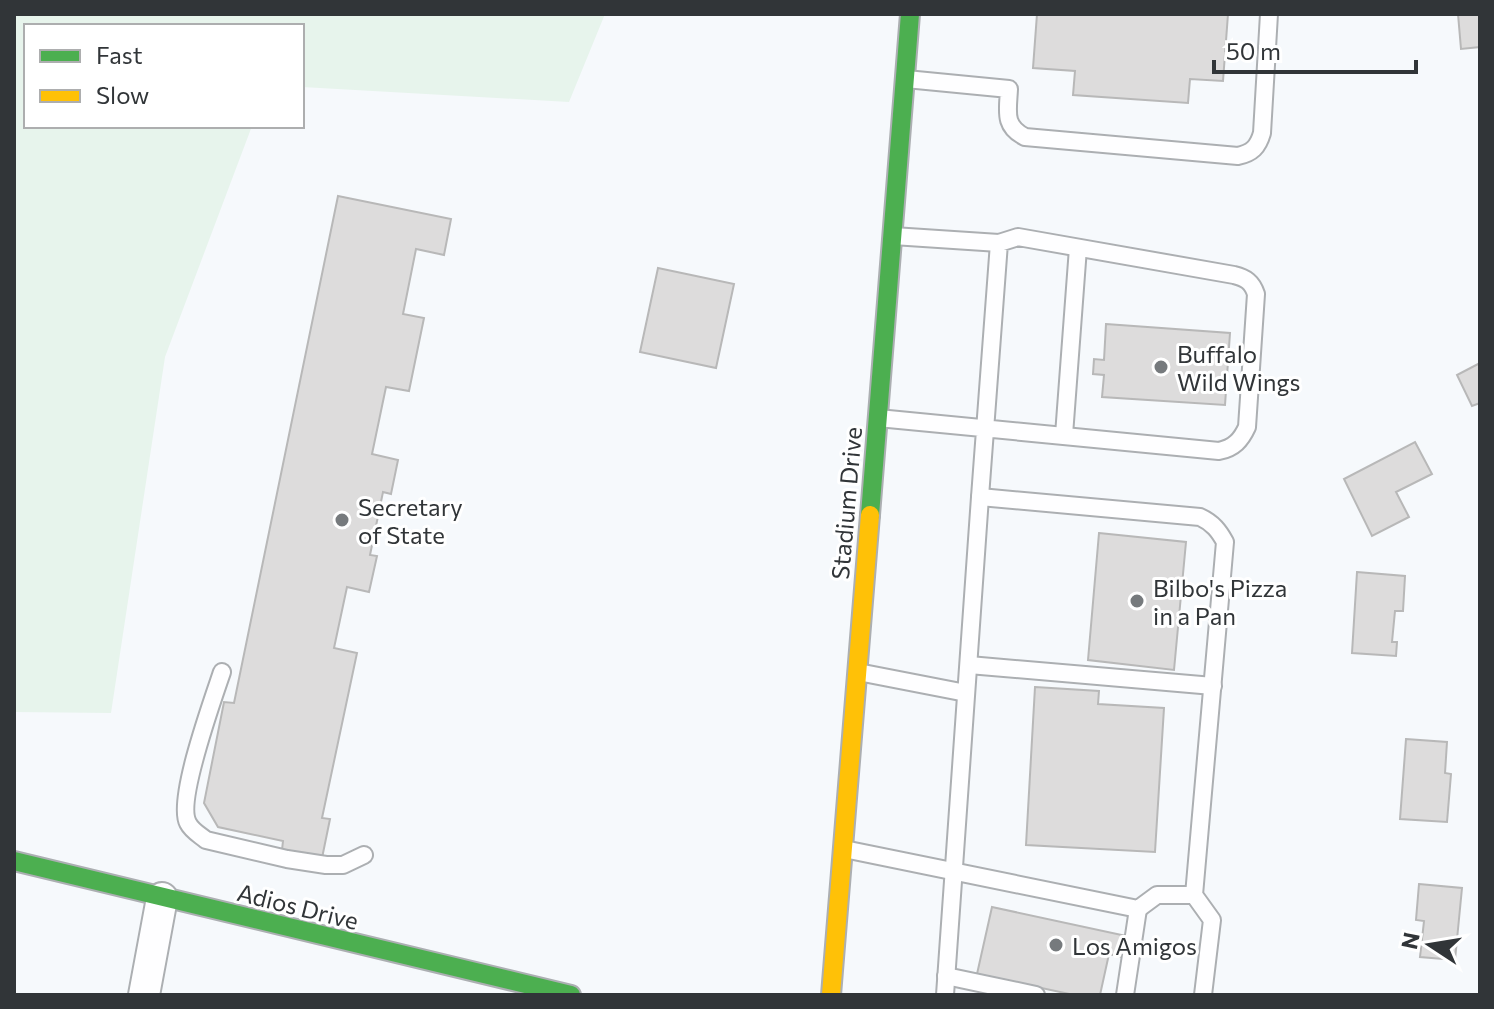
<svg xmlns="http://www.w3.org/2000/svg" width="1494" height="1009" font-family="Commissioner,sans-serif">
  <rect width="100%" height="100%" fill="#f6f9fc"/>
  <path fill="#e7f4ec" d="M14,14H605L569,102L302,87V26H26V126H252L165,357L111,713L14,712Z"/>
  <g fill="#dddcdc" stroke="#b8b8b8" stroke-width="2">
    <path d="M1037,14H1228L1223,81L1190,79L1188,103L1073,95L1075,71L1033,68Z"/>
    <path d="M1458,14H1480V47L1461,49Z"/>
    <path d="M338,196L451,219L444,255L416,249L403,314L424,318L409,391L386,387L372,454L398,460L391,494L383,492L370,555L377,556L369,592L347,587L334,648L357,653L322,818L330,819L322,858L282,850L283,841L218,827L204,803L224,702L234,703Z"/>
    <path d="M658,268L734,284L716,368L640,352Z"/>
    <path d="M1106,324L1230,333L1225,405L1102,397L1104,375L1093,374L1094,359L1104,360Z"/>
    <path d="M1480,363V403L1472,406L1457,375Z"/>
    <path d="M1415,442L1432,474L1396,492L1409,517L1372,536L1344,479Z"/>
    <path d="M1099,533L1186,542L1174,670L1088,660Z"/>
    <path d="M1357,572L1405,576L1403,611H1395L1392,642H1397L1396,656L1352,653Z"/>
    <path d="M1035,687L1099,691L1098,704L1164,708L1155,852L1026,845Z"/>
    <path d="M1406,739L1447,742L1445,773L1451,774L1447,822L1400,819Z"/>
    <path d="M1419,884L1462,888L1455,960L1420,957L1424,921L1416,920Z"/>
    <path d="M992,907L1131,937L1126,958L1109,954L1100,995H1074L977,974Z"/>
  </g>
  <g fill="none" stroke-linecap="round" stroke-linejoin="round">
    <defs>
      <g id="lane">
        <path d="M906,79L1009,89C1008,111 1003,126 1025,137L1238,156C1252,153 1258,147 1262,133L1269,14"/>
        <path d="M893,236L999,243"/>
        <path d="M878,418L1219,451C1234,448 1241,440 1247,427L1256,294C1252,282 1246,278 1234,275L1018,237L999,243L980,497L945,995"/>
        <path d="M1064,435L1078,248"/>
        <path d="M980,497L1200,517C1213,523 1219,531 1225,542L1194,895L1212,920L1203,995"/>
        <path d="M969,665L1213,686"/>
        <path d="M222,672C213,699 176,801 188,823C192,831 200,835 206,840L287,859L326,865H343L364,855"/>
        <path d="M858,672L966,693"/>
        <path d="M844,849L1138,909L1157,895H1194"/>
        <path d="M946,976L1036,995"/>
        <path d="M1125,995L1138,909"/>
      </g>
      <path id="street" d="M144,995L162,898"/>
      <g id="fast">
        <path d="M870,515L910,14"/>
        <path d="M14,861L571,995"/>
      </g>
      <path id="slow" d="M831,995L870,515"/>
    </defs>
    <use href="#lane" stroke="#acafb2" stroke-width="20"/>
    <use href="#street" stroke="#acafb2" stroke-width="34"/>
    <use href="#fast" stroke="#acafb2" stroke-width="22"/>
    <use href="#slow" stroke="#acafb2" stroke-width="22"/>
    <use href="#lane" stroke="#fefeff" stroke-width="16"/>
    <use href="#street" stroke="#fefeff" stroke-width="30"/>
    <use href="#fast" stroke="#4caf50" stroke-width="18"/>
    <use href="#slow" stroke="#ffc107" stroke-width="18"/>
  </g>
  <g fill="#767a7d" stroke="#fff" stroke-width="3">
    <circle cx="1161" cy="367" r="8"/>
    <circle cx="342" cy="520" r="8"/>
    <circle cx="1137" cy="601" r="8"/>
    <circle cx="1056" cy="945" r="8"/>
  </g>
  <g text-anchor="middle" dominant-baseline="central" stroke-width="6" stroke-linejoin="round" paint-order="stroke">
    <g font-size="24" fill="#313538" stroke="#fff" text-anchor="start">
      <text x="1177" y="353">Buffalo<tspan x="1177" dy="28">Wild Wings</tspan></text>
      <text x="358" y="506">Secretary<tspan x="358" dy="28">of State</tspan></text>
      <text x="1153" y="587">Bilbo's Pizza<tspan x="1153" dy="28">in a Pan</tspan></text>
      <text x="1072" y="945">Los Amigos</text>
    </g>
    <g font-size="24" fill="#313538" stroke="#fff">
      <text transform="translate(846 503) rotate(-85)">Stadium Drive</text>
      <text transform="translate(298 906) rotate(14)">Adios Drive</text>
    </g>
  </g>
  <rect width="1494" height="1009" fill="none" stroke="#313538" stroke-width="32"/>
  <rect x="24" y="24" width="280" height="104" fill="#ffffff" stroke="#adaeaf" stroke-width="2"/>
  <rect x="40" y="50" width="40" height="12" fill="#4caf50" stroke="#adaeaf" stroke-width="2"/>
  <text x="96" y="64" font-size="24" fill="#313538">Fast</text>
  <rect x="40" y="90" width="40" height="12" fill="#ffc107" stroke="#adaeaf" stroke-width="2"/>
  <text x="96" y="104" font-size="24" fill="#313538">Slow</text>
  <g transform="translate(1430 945) rotate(282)" stroke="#ffffff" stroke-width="6" paint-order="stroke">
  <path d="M0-6L14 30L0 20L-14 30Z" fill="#313538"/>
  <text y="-12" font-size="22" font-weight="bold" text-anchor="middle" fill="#313538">N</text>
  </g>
  <path d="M1214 60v12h202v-12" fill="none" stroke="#313538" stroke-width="4"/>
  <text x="1226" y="60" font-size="24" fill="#313538" stroke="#ffffff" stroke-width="6" paint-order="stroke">50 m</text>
</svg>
